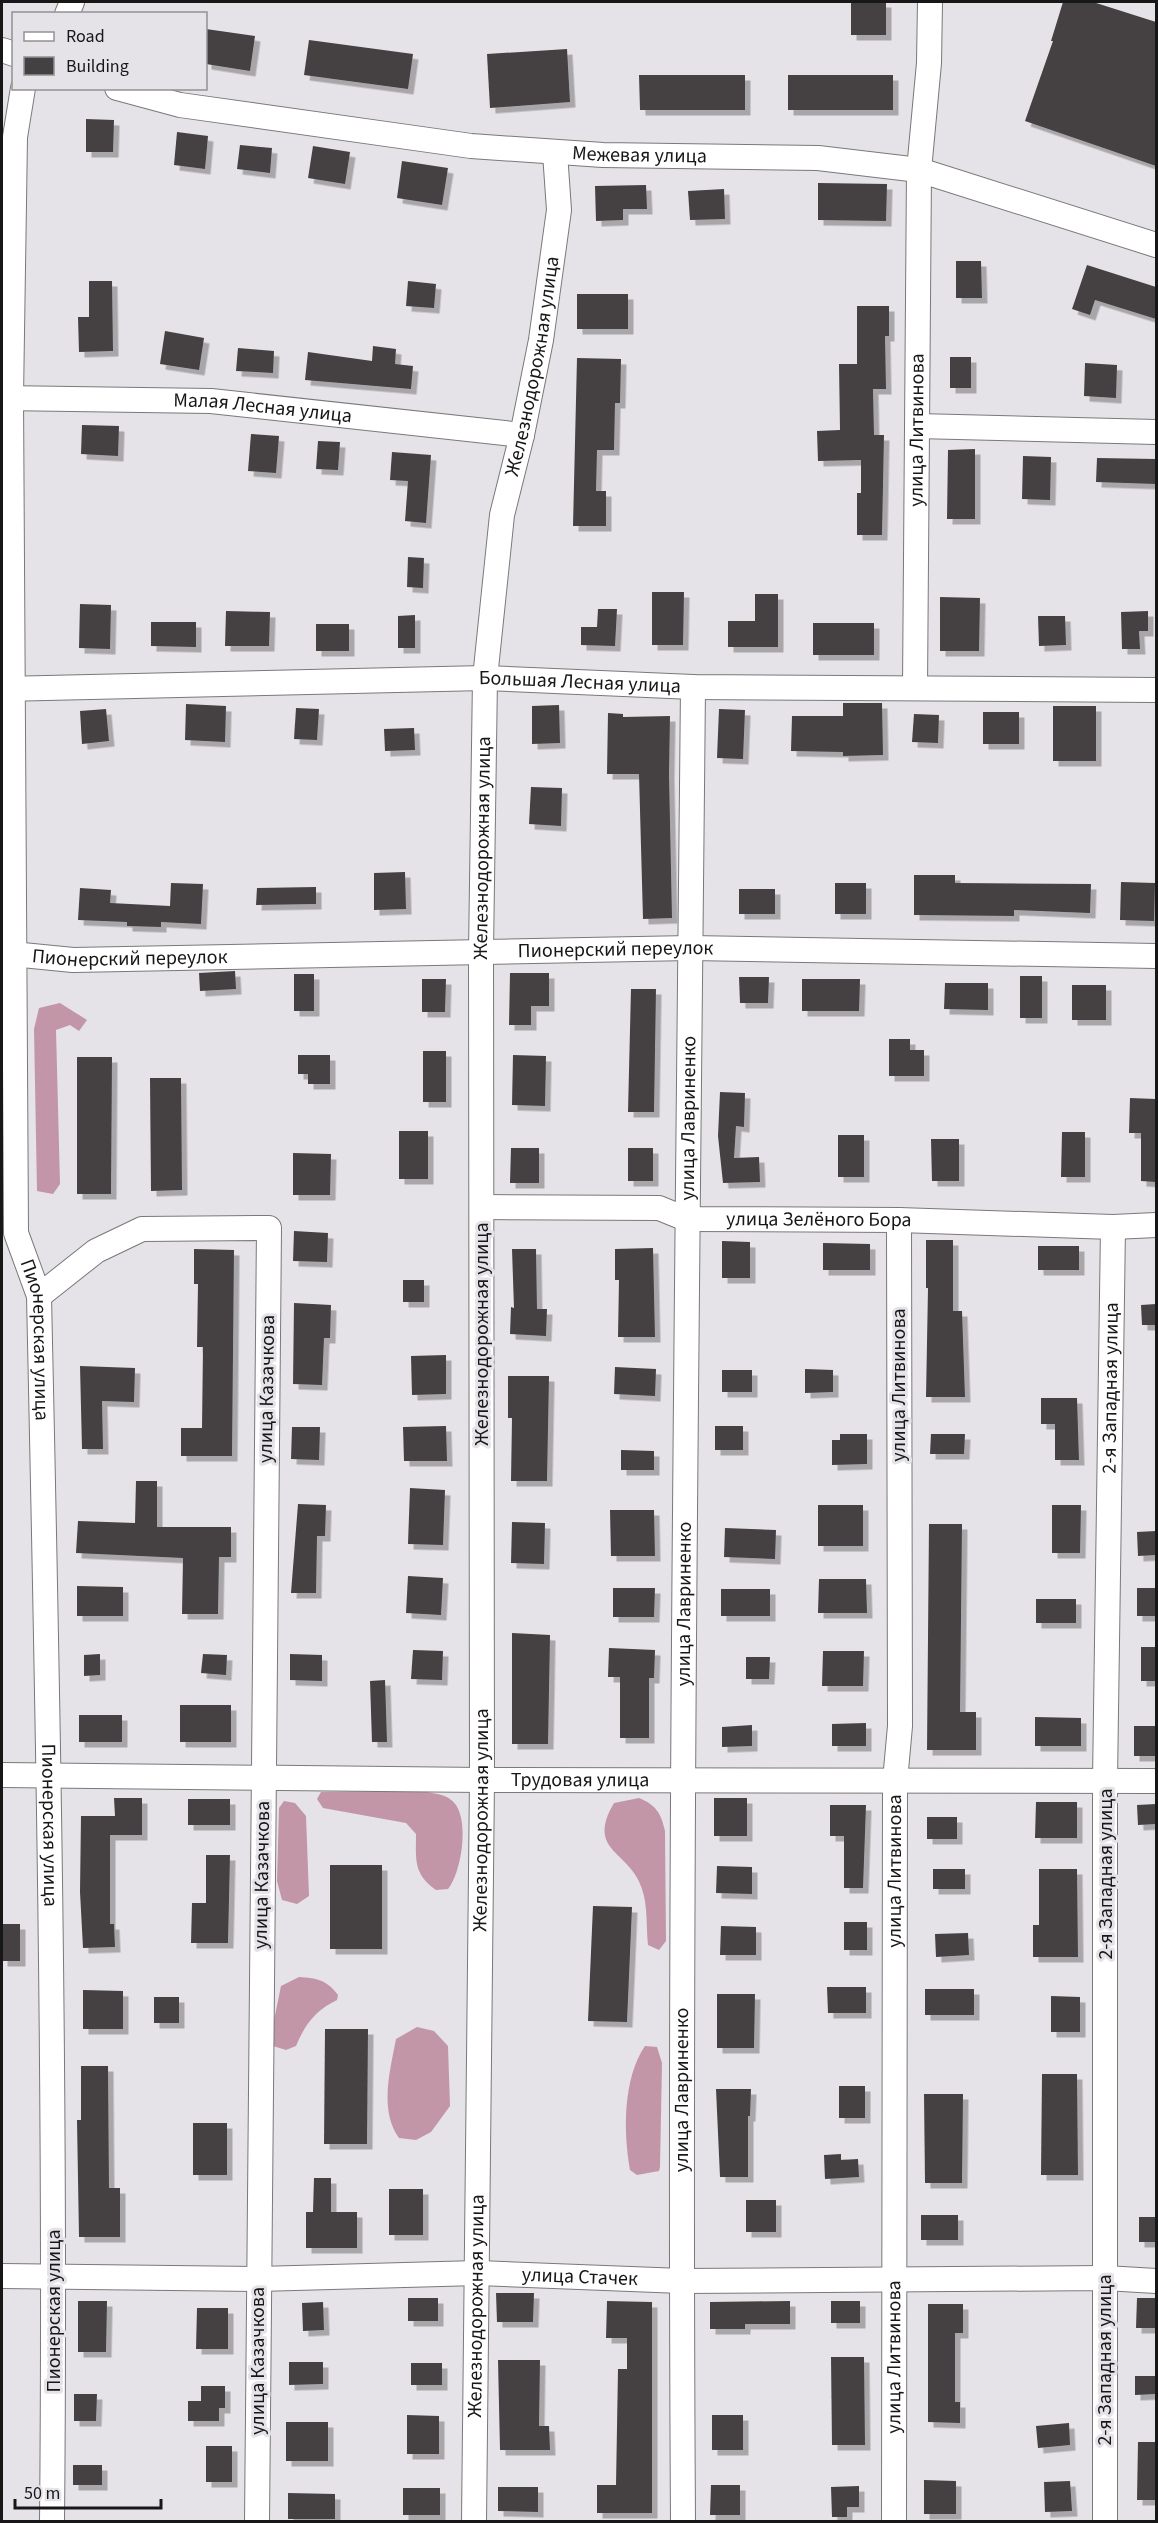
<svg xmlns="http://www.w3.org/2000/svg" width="1158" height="2523" font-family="'Source Sans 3',sans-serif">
  <defs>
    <filter id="shadow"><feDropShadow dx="5.5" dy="5.5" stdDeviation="0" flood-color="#0004"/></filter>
  </defs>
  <rect width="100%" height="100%" fill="#e5e3e7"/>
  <g fill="#c296a7">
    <path d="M60,1003L87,1020L79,1031L70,1025L56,1030L60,1184L53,1194L37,1191L34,1029L39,1008Z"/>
    <path d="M418,1791C431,1793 448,1793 456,1805C469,1824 461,1873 448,1889L436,1890C413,1874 416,1859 416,1834L406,1823L323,1808L317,1799L321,1792Z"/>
    <path d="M639,1798C656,1805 661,1813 665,1831L666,1941L659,1950L648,1945C646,1927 648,1906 642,1889C631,1851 585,1852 614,1803Z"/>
    <path d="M284,1801L295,1803L306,1816L309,1896L297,1904L282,1900L277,1881L279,1808Z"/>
    <path d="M299,1977C317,1978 327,1980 338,1995L337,2000C316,2010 305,2024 296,2046L286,2050L273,2046L272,2030L281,1986Z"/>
    <path d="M417,2027L434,2031L448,2046L450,2106L431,2132L416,2140L399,2138C379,2110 390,2071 396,2039Z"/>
    <path d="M645,2046L657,2047L662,2063L660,2167L659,2171L637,2175L630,2170C623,2132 623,2078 645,2046Z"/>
  </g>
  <g fill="#444143" filter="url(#shadow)">
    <rect x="851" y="2" width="35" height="33"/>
    <path d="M1063,2H1093L1156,22V166L1025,121L1053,41H1051Z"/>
    <path d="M206,29L255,36L250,71L206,64Z"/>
    <path d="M309,40L413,54L408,89L304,75Z"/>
    <path d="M567,49L570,102L490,108L487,54Z"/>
    <path d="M639,75H745V110H640Z"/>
    <rect x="788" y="75" width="105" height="35"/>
    <path d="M86,119L114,120L113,152H86Z"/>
    <path d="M177,132L208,136L205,169L174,165Z"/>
    <path d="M240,145L272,148L270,173L237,169Z"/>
    <path d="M313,146L350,152L345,184L308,178Z"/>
    <path d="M402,161L448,168L442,205L397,198Z"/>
    <path d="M818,183L887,184L886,221L818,220Z"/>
    <path d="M646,185L647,209H623V220L596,221L595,186Z"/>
    <path d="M724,189L725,219L690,220L688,191Z"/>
    <path d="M956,261H981L982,298H956Z"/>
    <path d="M1087,265L1156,287V319L1095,300L1090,315L1072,309Z"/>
    <path d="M89,281H112L113,351L79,352L78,317H89Z"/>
    <path d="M408,281L436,284L434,308L406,306Z"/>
    <rect x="577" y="294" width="51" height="35"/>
    <path d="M857,306H889V336H885L886,389H873L874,435H884L882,535H857V493H861V460L818,461L817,431L840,430L839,364H857Z"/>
    <path d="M165,331L204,338L199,370L160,364Z"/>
    <path d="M373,346L396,349L395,364L413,366L411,389L305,380L308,352L372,361Z"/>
    <path d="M238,348L274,351L273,373L236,371Z"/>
    <rect x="950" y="357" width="21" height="31"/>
    <path d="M577,358L621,359L620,403H615L614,450H597L596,491H606V526H573Z"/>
    <path d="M1085,363L1117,365L1116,398L1084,396Z"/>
    <path d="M82,425L119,426L118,456L81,454Z"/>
    <path d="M251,434L279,436L276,473L248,471Z"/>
    <path d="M318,441L340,442L338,470L316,469Z"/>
    <path d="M975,449V519H947L948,450Z"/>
    <path d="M392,452L431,455L426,523L405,521L408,481L390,480Z"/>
    <path d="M1023,456L1051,457L1050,500L1022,499Z"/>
    <path d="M1097,458L1156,459V484L1096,482Z"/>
    <path d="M408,557L424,558L423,588L407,587Z"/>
    <path d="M652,592H684L683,645H652Z"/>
    <path d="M755,594H778V647H728V621H755Z"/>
    <path d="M940,597L980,598L979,651H940Z"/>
    <path d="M80,604L111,605L110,649L79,648Z"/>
    <path d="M598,609H617L615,646L581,645V627H597Z"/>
    <path d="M226,611L270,612L269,646H225Z"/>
    <path d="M1148,611V631H1139L1140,649H1122L1121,612Z"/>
    <path d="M415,615V648H398V616Z"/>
    <path d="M1038,616H1065L1066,645L1039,646Z"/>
    <path d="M151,622H196V647L151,646Z"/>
    <rect x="813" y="623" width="61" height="32"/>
    <rect x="316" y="624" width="33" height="27"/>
    <path d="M843,703H882L883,755L843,756V752L791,751L792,716H843Z"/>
    <path d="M186,704L226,706L225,742L185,740Z"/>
    <path d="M559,705L560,743L532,744V706Z"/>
    <rect x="1053" y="706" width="43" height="55"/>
    <path d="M296,708L319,709L317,740L294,739Z"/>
    <path d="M106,709L109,741L82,744L80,711Z"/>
    <path d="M719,709L745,710L743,759L717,758Z"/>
    <rect x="983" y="712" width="36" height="32"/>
    <path d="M608,713L623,714V717L670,716L669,774L672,918L643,919L639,774H607Z"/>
    <path d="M914,714L939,715L938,743L912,742Z"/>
    <path d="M414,728L415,750L385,751L384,729Z"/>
    <path d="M531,787L562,788L561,826L529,824Z"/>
    <path d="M405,872L406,909L374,910V873Z"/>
    <path d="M914,875H955V883L1091,884L1090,913L1014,910V916L914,915Z"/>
    <path d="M1121,882L1155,883L1154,921L1120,920Z"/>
    <path d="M171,883L203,884L201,924L161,922V927L127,926V922L78,920L80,888L111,890L110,903L170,906Z"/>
    <rect x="835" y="883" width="31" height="31"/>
    <path d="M316,887V904L256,905L257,888Z"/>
    <rect x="739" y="889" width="36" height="25"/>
    <path d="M235,971L236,989L200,991L199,973Z"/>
    <path d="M510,973H549V1006H531V1025H509Z"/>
    <rect x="294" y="974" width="20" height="37"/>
    <rect x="1020" y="976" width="22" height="42"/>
    <path d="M739,977H769L768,1003H740Z"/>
    <path d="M422,979H446L445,1012H422Z"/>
    <path d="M802,979H860L859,1011H802Z"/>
    <path d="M945,983H988V1010L944,1009Z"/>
    <rect x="1072" y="985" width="34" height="35"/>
    <path d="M631,989H656L654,1112H628Z"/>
    <path d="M889,1039H910V1050H924V1076H889Z"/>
    <rect x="423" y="1051" width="23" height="51"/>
    <path d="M298,1055H330V1084H308V1074H298Z"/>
    <path d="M513,1055L546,1056L545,1106L512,1105Z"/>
    <path d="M77,1057H112L111,1194H77Z"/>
    <path d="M150,1078H181L182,1190L151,1191Z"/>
    <path d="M720,1092L745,1093L744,1127L736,1126L734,1158L759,1157L760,1182L723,1183L718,1136Z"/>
    <path d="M1130,1098L1156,1099V1182L1141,1181V1133H1129Z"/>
    <rect x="399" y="1131" width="29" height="48"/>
    <path d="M1062,1132H1085V1177H1061Z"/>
    <rect x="838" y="1135" width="26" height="42"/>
    <path d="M931,1139H959V1181H932Z"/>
    <path d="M511,1148H539V1183H510Z"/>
    <rect x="628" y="1148" width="25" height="33"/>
    <path d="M293,1153L331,1154L330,1195H293Z"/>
    <path d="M294,1231L328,1233L327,1262L293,1261Z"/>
    <path d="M926,1240H953V1311H962L965,1397H926L928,1288H926Z"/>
    <path d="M722,1241L750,1242V1278H722Z"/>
    <path d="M823,1243L870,1244V1270H823Z"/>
    <rect x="1038" y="1246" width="41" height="24"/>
    <path d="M653,1248L655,1337H618L619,1280H615V1249Z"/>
    <path d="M194,1249L234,1250L232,1456H181V1428H202L203,1347H197L198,1284H194Z"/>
    <path d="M512,1249H536L537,1309H547L546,1336L510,1334L511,1307L514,1308Z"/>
    <rect x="403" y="1280" width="21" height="22"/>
    <path d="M294,1303L331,1305L330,1338H324L322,1385L293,1384Z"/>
    <path d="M1156,1304V1325H1142L1141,1305Z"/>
    <path d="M446,1355V1394L412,1395L411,1356Z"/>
    <path d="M80,1366L135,1368L134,1402L102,1401L103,1449H82Z"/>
    <path d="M615,1367L656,1369L655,1396L614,1394Z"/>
    <path d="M805,1369L833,1370V1392L805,1393Z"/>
    <rect x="722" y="1370" width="30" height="22"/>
    <path d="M508,1376H549L547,1481H511L512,1418H508Z"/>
    <path d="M1041,1398H1077L1079,1460H1055V1424H1041Z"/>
    <path d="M446,1426L447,1461H404L403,1427Z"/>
    <rect x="715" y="1426" width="28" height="24"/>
    <path d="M292,1427H320L319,1460L291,1459Z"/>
    <path d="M840,1434H867V1464L832,1465V1440H840Z"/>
    <path d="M931,1434H965L964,1454H930Z"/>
    <path d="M621,1450L654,1451V1470H621Z"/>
    <path d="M136,1481H157V1527H231V1557H219L218,1614H182L183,1558L76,1553L78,1521L135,1523Z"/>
    <path d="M410,1488L445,1490L443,1545L408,1544Z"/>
    <path d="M298,1504L326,1505L325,1536H317L316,1593H291Z"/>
    <rect x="818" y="1505" width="45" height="41"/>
    <path d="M1052,1505H1081L1080,1553H1052Z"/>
    <path d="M610,1510H654L655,1556H611Z"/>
    <path d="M512,1522L545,1523L544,1564L511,1563Z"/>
    <path d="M929,1524H962L960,1712H976V1750H927Z"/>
    <path d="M725,1528L776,1530L775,1559L724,1557Z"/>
    <path d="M1156,1531V1555L1138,1556L1137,1532Z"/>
    <path d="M408,1576L443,1578L441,1615L406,1613Z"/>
    <path d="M819,1579H866L867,1613H818Z"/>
    <path d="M77,1586L123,1587V1616H77Z"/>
    <path d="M613,1588H655L654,1617H613Z"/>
    <rect x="1137" y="1588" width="19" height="28"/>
    <rect x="721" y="1589" width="49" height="27"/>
    <rect x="1036" y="1599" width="40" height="24"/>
    <path d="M512,1633L550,1635L548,1744H512Z"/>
    <rect x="1141" y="1647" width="15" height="34"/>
    <path d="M609,1648L655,1650L654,1678H649V1738H620V1677H608Z"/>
    <path d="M413,1650L443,1651L442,1680L411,1679Z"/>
    <path d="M823,1651H864L863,1686H822Z"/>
    <path d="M100,1654V1675L84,1676V1655Z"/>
    <path d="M203,1654L227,1655L226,1675L201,1673Z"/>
    <path d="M290,1654L322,1655V1681L290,1680Z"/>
    <path d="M746,1657H770L769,1679H746Z"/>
    <path d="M385,1680L387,1742H372L370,1681Z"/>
    <rect x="180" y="1705" width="51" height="37"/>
    <rect x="79" y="1715" width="43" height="27"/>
    <path d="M1035,1717L1081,1718V1746H1035Z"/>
    <path d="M866,1723V1746H832V1724Z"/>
    <path d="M752,1725V1746L722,1747V1727Z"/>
    <rect x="1134" y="1726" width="22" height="30"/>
    <path d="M114,1798H142V1835H110V1924H114L115,1947L83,1948L80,1892L81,1816H115Z"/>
    <rect x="714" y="1798" width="33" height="38"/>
    <rect x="188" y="1799" width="42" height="26"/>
    <path d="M1036,1802H1077V1838H1035Z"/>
    <path d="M1156,1804V1824L1138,1825L1137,1805Z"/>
    <path d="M830,1805H866L863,1888H844V1836H830Z"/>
    <rect x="927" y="1817" width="30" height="22"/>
    <path d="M206,1855H230L228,1943H191L192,1903H206Z"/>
    <rect x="330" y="1865" width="52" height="84"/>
    <path d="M717,1866L752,1867V1894L716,1893Z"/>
    <rect x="933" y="1869" width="32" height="20"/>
    <path d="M1039,1869H1077L1078,1957H1033V1925H1039Z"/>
    <path d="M593,1906L632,1907L627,2022L588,2021Z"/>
    <rect x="844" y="1922" width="23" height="28"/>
    <rect x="2" y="1924" width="18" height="37"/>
    <path d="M721,1926L756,1927V1955H720Z"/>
    <path d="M968,1933L969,1955L936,1957L935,1934Z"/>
    <path d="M827,1987H866V2013H828Z"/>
    <rect x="925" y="1989" width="49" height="26"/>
    <path d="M83,1990L123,1991V2029H83Z"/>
    <path d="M717,1994H755L754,2048H717Z"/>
    <path d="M1051,1996L1080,1997V2032H1051Z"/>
    <rect x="154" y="1997" width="25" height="26"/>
    <path d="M325,2029H368L367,2144H324Z"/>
    <path d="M81,2066H108L109,2188H120V2237H79L77,2120H81Z"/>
    <path d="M1042,2074H1077L1078,2175H1041Z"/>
    <rect x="839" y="2086" width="26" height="32"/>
    <path d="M716,2089H751L750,2116H748V2177H720Z"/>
    <path d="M924,2094H963L962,2183H925Z"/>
    <rect x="193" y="2123" width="34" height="52"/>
    <path d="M841,2154V2160L858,2159L859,2177L825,2179L824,2155Z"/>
    <path d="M314,2178H331V2212H357V2248H306V2212H313Z"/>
    <rect x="389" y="2189" width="34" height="46"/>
    <rect x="746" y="2200" width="30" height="32"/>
    <rect x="921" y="2215" width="37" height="25"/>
    <rect x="1139" y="2217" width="17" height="25"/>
    <path d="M496,2293H534L533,2322H497Z"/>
    <rect x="408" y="2298" width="30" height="23"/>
    <path d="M1137,2298H1156V2328H1136Z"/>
    <path d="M78,2301H107L106,2352H78Z"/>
    <path d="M607,2301L652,2302V2513H597V2485H616L618,2369H627V2338H606Z"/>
    <path d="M790,2301V2324H745V2329H710V2302Z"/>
    <rect x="831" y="2301" width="29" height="22"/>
    <path d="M323,2302L324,2330L303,2331L302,2303Z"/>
    <path d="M928,2304H963V2333H955V2402H960V2423L928,2422Z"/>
    <path d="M197,2308H228V2349H196Z"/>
    <path d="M831,2357H864L865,2445H832Z"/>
    <path d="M498,2360H540L539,2426H549L550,2450H500Z"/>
    <path d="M289,2362H323V2384L289,2385Z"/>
    <rect x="411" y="2363" width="31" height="22"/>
    <path d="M1135,2376H1155L1156,2394L1135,2395Z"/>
    <path d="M201,2386H225V2408H219V2421H188V2401H201Z"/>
    <path d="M74,2394H97L96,2421H74Z"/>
    <path d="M407,2415L439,2416V2454H407Z"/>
    <rect x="712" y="2415" width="31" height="35"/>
    <rect x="286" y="2422" width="42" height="39"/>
    <path d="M1069,2423L1070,2445L1038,2448L1036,2426Z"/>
    <path d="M1138,2442H1156V2500H1137Z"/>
    <rect x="206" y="2446" width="26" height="36"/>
    <rect x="73" y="2465" width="29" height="20"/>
    <path d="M924,2480L956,2481V2514H924Z"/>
    <path d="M1070,2481L1072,2511L1045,2512L1044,2482Z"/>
    <path d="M711,2485H740V2515H710Z"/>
    <path d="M859,2486V2507H847V2517H832L831,2487Z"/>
    <path d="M498,2487H538V2512L498,2511Z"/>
    <rect x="403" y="2488" width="37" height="27"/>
    <path d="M288,2493L335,2494V2519H288Z"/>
  </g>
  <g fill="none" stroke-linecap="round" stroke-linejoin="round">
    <defs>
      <g id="minor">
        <path d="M67,14L72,2"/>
        <path d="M2,50L14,54"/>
        <path id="s1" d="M23,88L15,137L11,397L16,1233L39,1296C48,1704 56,2113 52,2522"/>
        <path id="s2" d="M117,88L180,105L471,146L603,155L818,158L919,170L1156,245"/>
        <path id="s3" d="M2,398L211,401L522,435"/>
        <path d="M917,426L1156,432"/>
        <path id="s4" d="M915,688L919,170L929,63L930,2"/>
        <path id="s5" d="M2,689L485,678L693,687L1156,690"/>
        <path id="s6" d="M2,953L73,960L690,948L1156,956"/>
        <path id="s7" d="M482,1207L659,1208L686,1219L899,1220L1113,1227L1156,1225"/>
        <path d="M39,1296L96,1251L142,1229L269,1228L257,2522"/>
        <path id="s8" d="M2,1775L482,1780L1156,1781"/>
        <path id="s9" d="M2,2276L258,2279L478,2273L682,2281L1105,2278L1156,2281"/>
        <path id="s10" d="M474,2522L482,1780L481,951L485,678L502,515L522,435L541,340L559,210L555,153"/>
        <path id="s11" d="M683,2522C679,1910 687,1299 693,687"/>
        <path id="s12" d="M894,2522L895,1781L900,1726L899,1220"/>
        <path id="s13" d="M1105,2522V1781L1113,1227"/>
      </g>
    </defs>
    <use href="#minor" stroke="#7a787b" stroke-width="26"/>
    <use href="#minor" stroke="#fff" stroke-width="24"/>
  </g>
  <g text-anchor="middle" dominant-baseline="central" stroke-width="6" stroke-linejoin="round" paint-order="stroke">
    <g font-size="20" fill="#171718" stroke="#e5e3e7">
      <text stroke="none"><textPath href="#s2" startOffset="528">Межевая улица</textPath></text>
      <text stroke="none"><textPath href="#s10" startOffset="2160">Железнодорожная улица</textPath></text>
      <text stroke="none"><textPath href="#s3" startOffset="261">Малая Лесная улица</textPath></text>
      <text stroke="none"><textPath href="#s4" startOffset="258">улица Литвинова</textPath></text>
      <text stroke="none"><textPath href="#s5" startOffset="578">Большая Лесная улица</textPath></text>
      <text stroke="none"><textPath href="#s10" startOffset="1674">Железнодорожная улица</textPath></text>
      <text stroke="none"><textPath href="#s6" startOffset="614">Пионерский переулок</textPath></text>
      <text stroke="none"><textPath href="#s6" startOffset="128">Пионерский переулок</textPath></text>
      <text stroke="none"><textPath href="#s11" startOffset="1404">улица Лавриненко</textPath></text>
      <text stroke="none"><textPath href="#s7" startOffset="339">улица Зелёного Бора</textPath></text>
      <text transform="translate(482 1334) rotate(-90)">Железнодорожная улица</text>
      <text stroke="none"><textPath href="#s1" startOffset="1256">Пионерская улица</textPath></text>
      <text transform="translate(899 1385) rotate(-90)">улица Литвинова</text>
      <text transform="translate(267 1389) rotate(-89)">улица Казачкова</text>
      <text stroke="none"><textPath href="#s13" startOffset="1134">2-я Западная улица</textPath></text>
      <text stroke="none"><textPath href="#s11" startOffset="918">улица Лавриненко</textPath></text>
      <text stroke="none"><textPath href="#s8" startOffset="578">Трудовая улица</textPath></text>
      <text stroke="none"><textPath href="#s10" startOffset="702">Железнодорожная улица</textPath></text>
      <text stroke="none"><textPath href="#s1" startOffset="1742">Пионерская улица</textPath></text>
      <text stroke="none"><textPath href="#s12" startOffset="651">улица Литвинова</textPath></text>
      <text transform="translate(1106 1874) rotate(-90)">2-я Западная улица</text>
      <text transform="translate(262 1875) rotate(-89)">улица Казачкова</text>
      <text stroke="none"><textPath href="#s11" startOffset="432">улица Лавриненко</textPath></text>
      <text stroke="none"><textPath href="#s9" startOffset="578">улица Стачек</textPath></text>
      <text stroke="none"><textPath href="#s10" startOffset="216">Железнодорожная улица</textPath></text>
      <text transform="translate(54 2311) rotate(-90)">Пионерская улица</text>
      <text stroke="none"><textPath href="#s12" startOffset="165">улица Литвинова</textPath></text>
      <text transform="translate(1105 2360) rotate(-90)">2-я Западная улица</text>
      <text transform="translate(258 2361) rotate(-90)">улица Казачкова</text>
    </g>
  </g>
  <rect width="1158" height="2523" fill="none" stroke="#171718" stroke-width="6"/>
  <rect x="12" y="12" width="195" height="78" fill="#e5e3e7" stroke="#939194" stroke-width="1.5"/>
  <rect x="24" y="32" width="30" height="9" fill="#ffffff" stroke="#939194" stroke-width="1.5"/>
  <text x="66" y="42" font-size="18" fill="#171718">Road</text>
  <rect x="24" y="57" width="30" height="18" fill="#444143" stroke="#939194" stroke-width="1.5"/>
  <text x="66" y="72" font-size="18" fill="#171718">Building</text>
  <path d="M15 2499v9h146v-9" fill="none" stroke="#171718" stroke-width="3"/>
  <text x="24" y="2499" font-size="18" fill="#171718" stroke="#e5e3e7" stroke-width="4.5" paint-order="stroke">50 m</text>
</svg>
